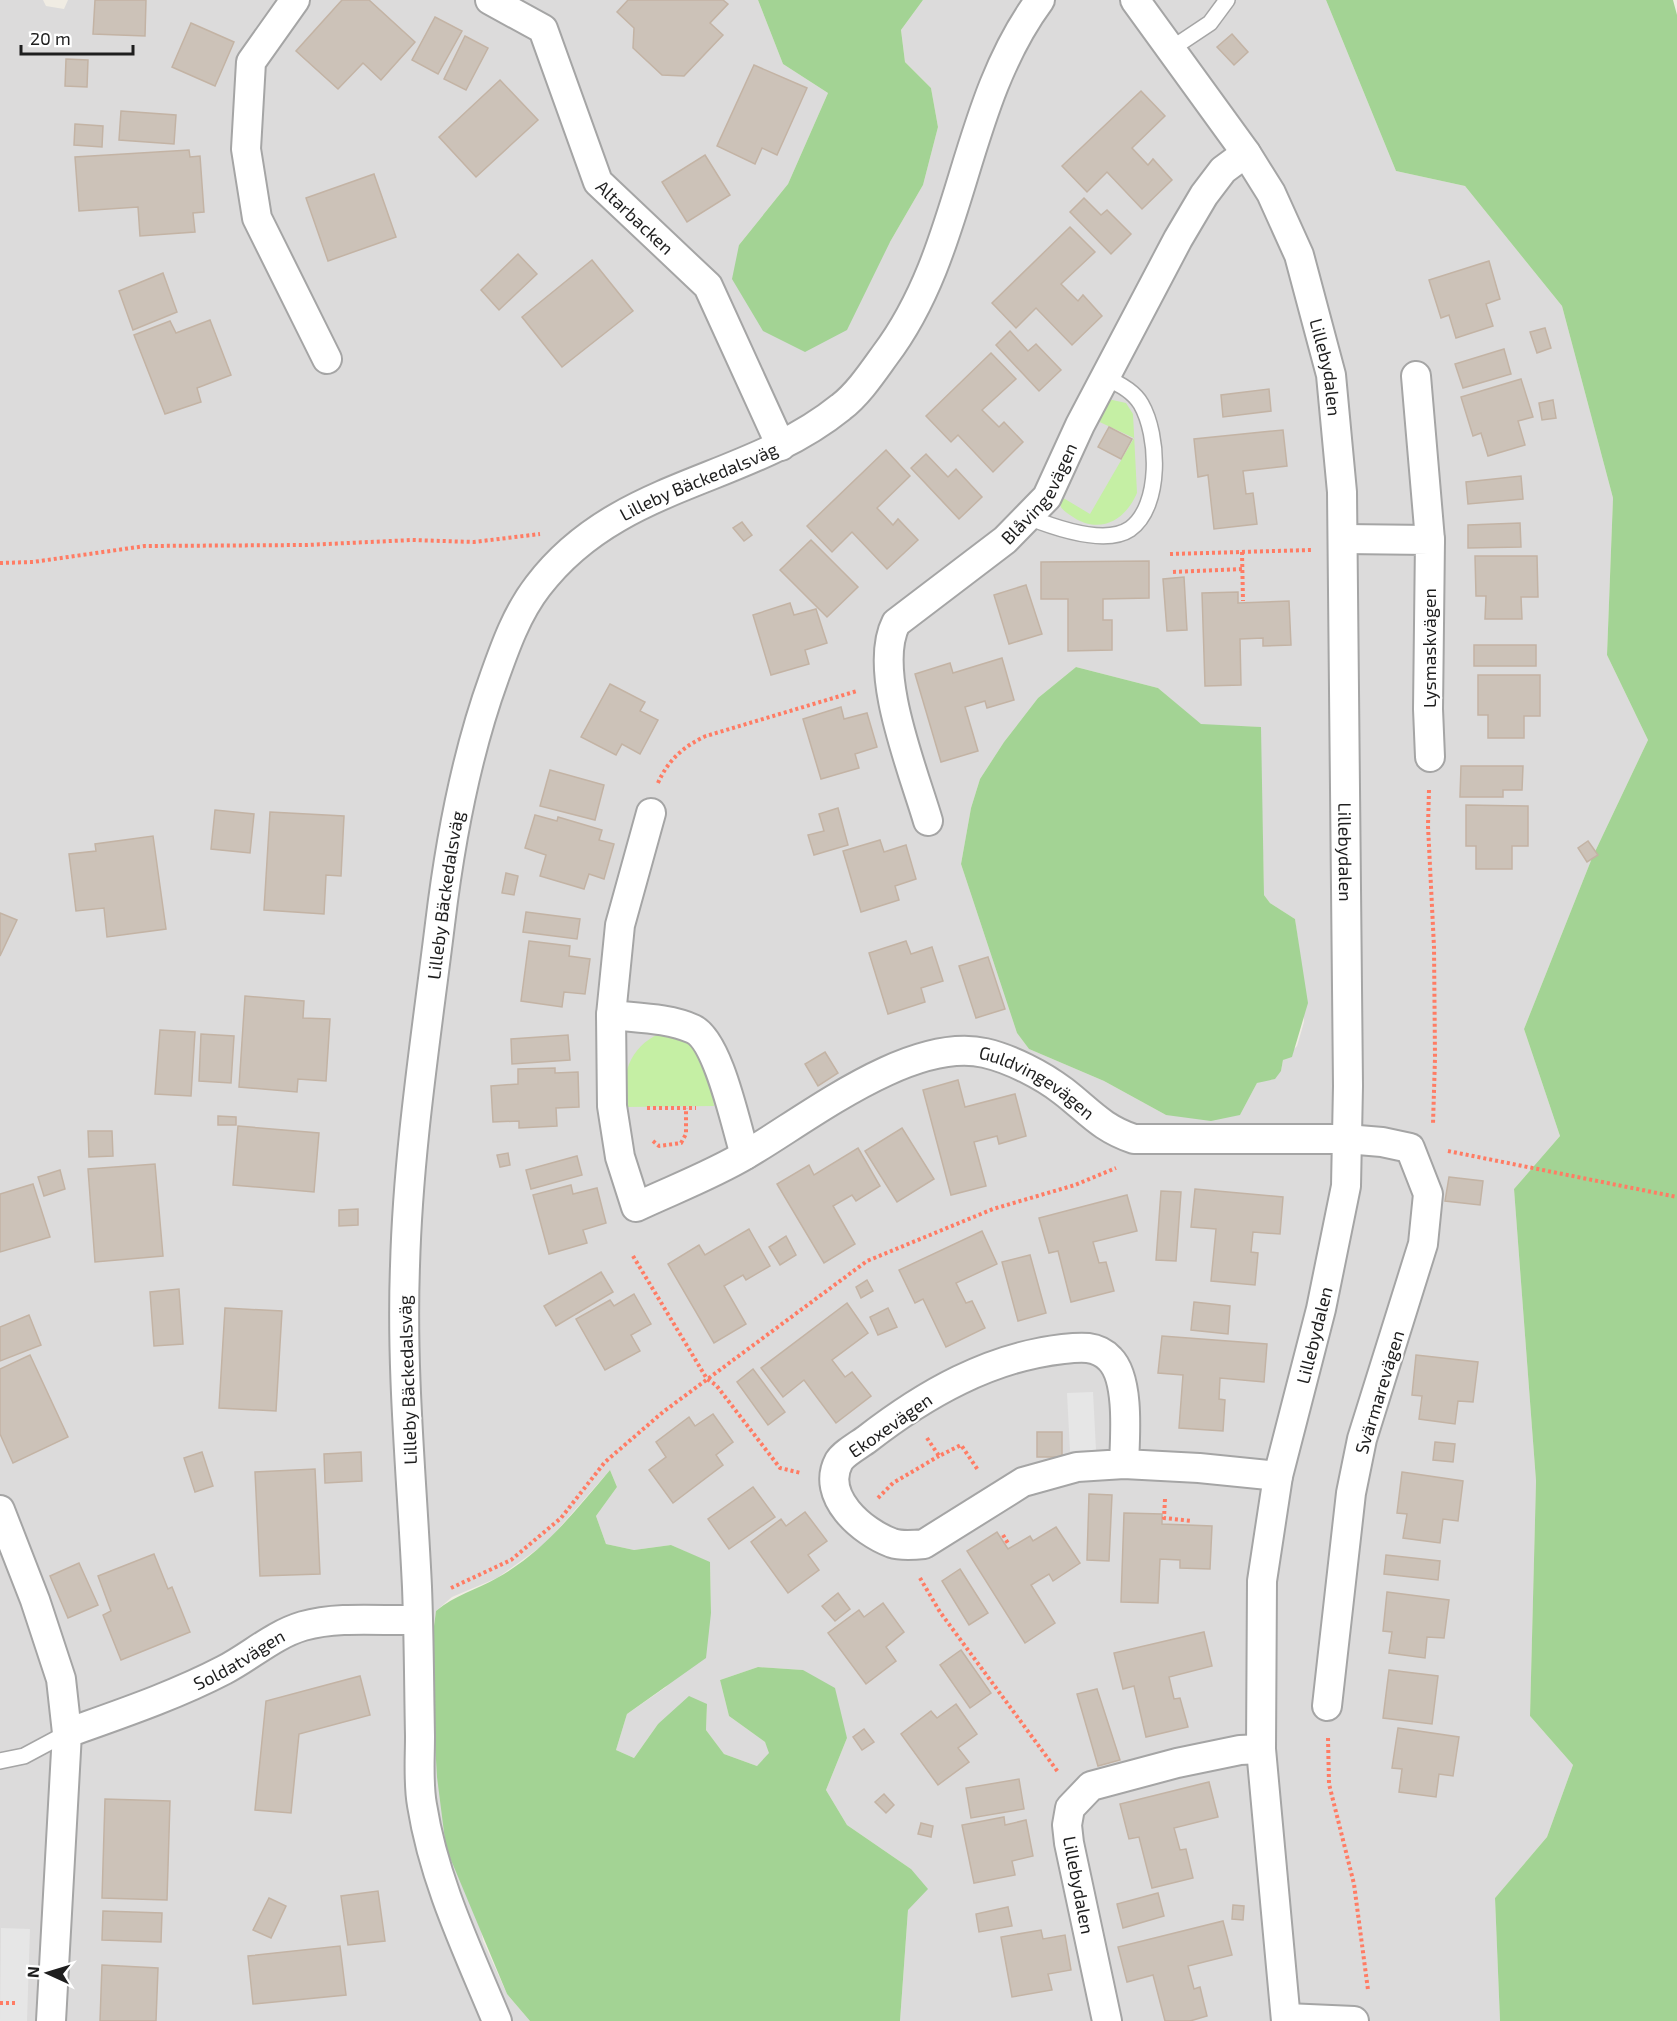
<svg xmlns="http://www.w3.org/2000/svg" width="1677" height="2021" font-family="'Exo 2',sans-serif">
  <rect width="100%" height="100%" fill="#f0ece3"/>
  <path fill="#dcdbdb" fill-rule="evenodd" d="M0,0H43L46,6L64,9L68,0H758L783,64L828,93L788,184L739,245L890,242L923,185L938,127L931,88L905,62L901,30L923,0H1326L1396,171L1465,186L1562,306L1613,498L1607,655L1648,740L1592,858L1524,1029L1560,1136L1514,1189L1536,1481L1530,1716L1573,1765L1547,1837L1495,1898L1500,2021H900L911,1869L847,1825L826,1790L847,1738L803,1670L758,1667L720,1680L729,1716L765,1742L770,1753L757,1766L724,1754L706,1730L707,1704L658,1724L634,1758L616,1750L627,1714L666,1687L711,1613L710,1563L671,1545L634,1550L606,1544L596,1516L617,1487L610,1470L546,1543L497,1578L452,1597L436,1611L430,1656L483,1941L507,1994L530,2021H0ZM1076,667L1158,688L1201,725L1260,727L1264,895L1270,903L1295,919L1302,971L1304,1022L1297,1046L1283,1060L1281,1071L1257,1083L1240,1115H1166L1104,1081L1029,1049L1017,1033L961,864L971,808L980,779L1004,742L1038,698Z"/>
  <g fill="#c5efa4">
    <path d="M1108,399L1126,403L1133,414L1137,493C1124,523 1097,535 1070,515C1062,510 1058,506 1060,496L1090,514L1134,438L1091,418Z"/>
    <path d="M659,1034L683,1036C707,1060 709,1072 714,1106L626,1107C619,1078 630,1046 659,1034Z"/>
  </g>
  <g fill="#a3d394">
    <path d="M758,0H923L901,30L905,62L931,88L938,127L923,185L890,242L847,330L805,352L763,331L732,279L739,245L788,184L828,93L783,64Z"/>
    <path d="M1326,0H1673L1677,15V2021H1500L1495,1898L1547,1837L1573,1765L1530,1716L1536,1481L1514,1189L1560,1136L1524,1029L1592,858L1648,740L1607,655L1613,498L1562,306L1465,186L1396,171Z"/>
    <path d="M1076,667L1158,688L1201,724L1261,727L1264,895L1270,903L1295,919L1308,1003L1292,1057L1283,1060L1281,1071L1275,1079L1257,1083L1240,1115L1211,1121L1166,1115L1104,1081L1029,1049L1017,1033L961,864L971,808L980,779L1004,742L1038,698Z"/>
    <path d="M610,1470L617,1487L596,1516L606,1544L634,1550L671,1545L710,1562L711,1613L706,1658L627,1714L616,1750L634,1758L658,1724L689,1696L707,1704L706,1730L724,1754L757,1766L769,1753L765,1742L729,1716L720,1680L758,1667L803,1670L835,1688L847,1738L826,1790L847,1825L911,1869L928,1889L908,1910L900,2021H530L507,1994L446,1848L437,1777L430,1656L436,1611C455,1595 476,1590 497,1578C544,1552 576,1510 610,1470Z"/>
  </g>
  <g fill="#e6e6e6">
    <path d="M1093,1392L1096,1450L1070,1451L1067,1393Z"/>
    <path d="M1,1928L30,1929L27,2021H0Z"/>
  </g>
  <g fill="#ccc2b8" stroke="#c3b3a4" stroke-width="1.5">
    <path d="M95,0H146L145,36L93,34Z"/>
    <path d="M342,0H369L415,42L381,80L363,63L338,89L296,51Z"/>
    <path d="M628,0H723L728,4L710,23L723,35L684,76L662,75L633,48L634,28L617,12Z"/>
    <path d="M435,17L462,31L438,74L412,60Z"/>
    <path d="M191,23L234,42L215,86L172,67Z"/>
    <path d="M1232,34L1248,52L1234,65L1217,47Z"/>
    <path d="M465,36L488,48L466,90L444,79Z"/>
    <path d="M66,59L88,60L87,87L65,86Z"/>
    <path d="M754,65L807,88L777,155L762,148L755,164L717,146Z"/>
    <path d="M500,80L538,120L476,177L439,137Z"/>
    <path d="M1141,91L1165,116L1132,148L1148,165L1153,159L1172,180L1142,209L1107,172L1087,192L1062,166Z"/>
    <path d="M121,111L176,115L174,144L119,140Z"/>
    <path d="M75,124L103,126L102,147L74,145Z"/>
    <path d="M189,150L190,157L200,156L204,212L193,213L195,232L140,236L138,207L79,211L75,157Z"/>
    <path d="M705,155L730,195L687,222L662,182Z"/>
    <path d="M374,174L396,237L328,261L306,198Z"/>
    <path d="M1084,198L1101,215L1107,210L1131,234L1111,254L1070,212Z"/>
    <path d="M1070,227L1095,252L1061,284L1078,301L1083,295L1102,316L1072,345L1036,308L1016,328L992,303Z"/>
    <path d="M518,254L537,274L499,310L481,290Z"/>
    <path d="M592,260L633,311L562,367L522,317Z"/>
    <path d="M1489,261L1500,299L1486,304L1493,326L1456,338L1449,315L1441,318L1429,280Z"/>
    <path d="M163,273L177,312L133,330L119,291Z"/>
    <path d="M210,320L231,375L197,388L201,402L165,414L134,335L170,321L176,333Z"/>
    <path d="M1545,328L1551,348L1537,353L1530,332Z"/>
    <path d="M1010,331L1028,351L1036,344L1061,370L1039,391L996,345Z"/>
    <path d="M1504,349L1511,374L1463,388L1455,364Z"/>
    <path d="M991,353L1016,379L982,410L999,427L1004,422L1023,442L993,472L958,435L951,442L926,416Z"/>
    <path d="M1521,379L1533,417L1518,421L1525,445L1488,456L1481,433L1473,436L1461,397Z"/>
    <path d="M1269,389L1271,411L1223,417L1221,395Z"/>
    <path d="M1553,400L1556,418L1542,420L1539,403Z"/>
    <path d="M1109,427L1132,439L1121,459L1098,447Z"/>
    <path d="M1283,430L1287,466L1243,471L1246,494L1253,493L1257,524L1214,529L1208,475L1198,477L1194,439Z"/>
    <path d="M886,450L910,476L877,508L893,525L898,519L918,540L887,569L852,532L832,552L807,526Z"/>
    <path d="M926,454L948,477L956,469L982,497L959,519L911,468Z"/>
    <path d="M1521,476L1523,499L1468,504L1466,482Z"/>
    <path d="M742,522L752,535L744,541L733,528Z"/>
    <path d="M1520,523L1521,547L1468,548V525Z"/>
    <path d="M811,540L858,587L827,617L780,570Z"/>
    <path d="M1475,556H1537L1538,597H1521L1522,619H1485L1486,596H1476Z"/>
    <path d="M1149,561V598L1103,599V620H1112V650L1068,651V599H1041V562Z"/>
    <path d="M1184,577L1187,630L1167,631L1163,579Z"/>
    <path d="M1026,585L1042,634L1009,644L994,595Z"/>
    <path d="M1238,592V603L1289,601L1291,645L1263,646V638L1240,639L1241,685L1205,686L1202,593Z"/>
    <path d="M790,603L794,615L816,609L827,643L805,650L809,664L771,675L753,615Z"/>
    <rect x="1474" y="645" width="62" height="21"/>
    <path d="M1002,658L1014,700L987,708L985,701L965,707L978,751L941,762L915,674L950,663L953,673Z"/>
    <path d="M1478,675H1540V716H1524V738H1488V715H1478Z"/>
    <path d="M610,684L645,702L640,711L658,720L640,754L622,744L616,755L581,737Z"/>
    <path d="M841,707L844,719L867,713L877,747L855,754L859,768L821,779L803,719Z"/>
    <path d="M1461,766H1523L1522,790H1503V797H1460Z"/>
    <path d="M550,770L604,785L595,820L540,806Z"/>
    <path d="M1466,805L1528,806V846H1512V869H1476V846H1466Z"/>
    <path d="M838,808L848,845L814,855L808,835L824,831L819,814Z"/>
    <path d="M215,810L254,814L250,853L211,849Z"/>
    <path d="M270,812L344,816L341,876L326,875L324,914L264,910Z"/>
    <path d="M535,815L557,821L558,817L602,830L599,840L614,844L604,879L589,874L584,889L540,876L546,855L525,848Z"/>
    <path d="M153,836L166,929L107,937L104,908L76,911L69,854L96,851L95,844Z"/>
    <path d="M880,840L884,852L906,845L916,879L895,886L899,900L861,912L843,851Z"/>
    <path d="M1588,841L1598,855L1587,862L1578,848Z"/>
    <path d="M506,873L518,876L514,895L502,893Z"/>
    <path d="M526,912L580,919L577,939L523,932Z"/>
    <path d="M0,913L17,920L0,956Z"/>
    <path d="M529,941L570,946L569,956L590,959L585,994L564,992L562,1007L521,1001Z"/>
    <path d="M906,941L911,954L932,947L943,981L921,988L925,1002L888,1014L869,953Z"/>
    <path d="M988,957L1005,1009L976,1018L959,966Z"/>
    <path d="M245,996L304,1001L303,1018L330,1019L326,1081L298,1079L297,1092L239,1087Z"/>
    <path d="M160,1030L195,1032L191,1096L155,1094Z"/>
    <path d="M201,1034L234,1036L231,1083L199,1081Z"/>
    <path d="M568,1035L570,1060L512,1064L511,1039Z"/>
    <path d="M825,1052L838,1073L818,1086L805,1064Z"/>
    <path d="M555,1068V1073L578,1072L579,1107L556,1108L557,1126L519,1128V1121L493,1122L491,1086L518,1084V1069Z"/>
    <path d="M958,1080L965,1107L1015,1094L1026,1136L999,1144L997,1136L974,1142L986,1186L951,1195L923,1090Z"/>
    <path d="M218,1116L236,1117V1125H218Z"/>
    <path d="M238,1126L319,1133L314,1192L233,1185Z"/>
    <path d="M902,1128L934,1179L897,1202L865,1151Z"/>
    <path d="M88,1131H112L113,1156L89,1157Z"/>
    <path d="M858,1148L880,1186L856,1201L852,1195L833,1206L855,1244L824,1263L777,1184L809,1165L814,1175Z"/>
    <path d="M508,1153L510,1165L500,1167L497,1155Z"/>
    <path d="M577,1156L582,1175L531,1189L526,1170Z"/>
    <path d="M155,1164L163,1256L95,1262L88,1169Z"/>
    <path d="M60,1170L65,1189L44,1196L38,1177Z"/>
    <path d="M1449,1177L1483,1181L1480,1205L1445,1201Z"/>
    <path d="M33,1184L50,1237L0,1252V1194Z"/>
    <path d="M571,1185L573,1194L597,1188L606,1223L583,1230L587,1243L549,1254L533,1195Z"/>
    <path d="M1195,1189L1283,1197L1280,1234L1253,1232L1251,1252L1258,1253L1255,1285L1211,1281L1216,1229L1191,1227Z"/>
    <path d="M1161,1191L1181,1192L1176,1261L1156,1260Z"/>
    <path d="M1127,1195L1137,1231L1093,1242L1099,1263L1106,1262L1114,1291L1071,1302L1058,1251L1049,1253L1039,1218Z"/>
    <path d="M358,1209V1225L339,1226V1210Z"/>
    <path d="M749,1229L770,1266L746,1280L743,1275L724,1286L746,1324L714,1343L668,1264L699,1245L705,1255Z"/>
    <path d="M982,1231L997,1264L956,1283L966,1303L972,1301L985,1328L946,1347L923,1299L915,1303L899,1270Z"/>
    <path d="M786,1236L796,1255L780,1265L769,1247Z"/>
    <path d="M1030,1255L1046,1313L1018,1321L1002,1262Z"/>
    <path d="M601,1272L613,1292L556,1326L544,1306Z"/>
    <path d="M867,1280L873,1291L861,1298L856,1287Z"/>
    <path d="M179,1289L183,1344L154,1346L150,1292Z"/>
    <path d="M634,1294L651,1324L631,1335L640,1351L605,1370L576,1319L610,1300L614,1306Z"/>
    <path d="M1194,1302L1230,1306L1228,1334L1191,1330Z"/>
    <path d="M847,1303L868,1333L832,1360L845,1377L852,1372L871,1396L836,1423L804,1380L783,1397L761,1368Z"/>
    <path d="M225,1308L282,1311L276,1411L219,1408Z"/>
    <path d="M888,1308L897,1327L878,1335L870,1317Z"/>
    <path d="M29,1315L41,1345L0,1361V1327Z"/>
    <path d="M1162,1336L1267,1344L1264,1382L1220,1378L1219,1399L1225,1400L1223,1431L1179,1428L1183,1375L1158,1373Z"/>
    <path d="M30,1355L68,1437L13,1463L0,1434V1369Z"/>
    <path d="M1416,1355L1478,1362L1473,1402L1458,1401L1455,1424L1419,1419L1422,1396L1412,1395Z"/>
    <path d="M753,1369L785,1412L768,1425L737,1382Z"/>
    <path d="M713,1414L733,1442L716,1455L723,1465L673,1503L649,1470L666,1457L656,1442L689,1417L695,1426Z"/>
    <rect x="1037" y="1432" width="25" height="25"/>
    <path d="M1435,1442L1455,1444L1453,1462L1433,1460Z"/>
    <path d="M202,1452L213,1486L195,1492L184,1458Z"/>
    <path d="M361,1452L362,1481L325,1483L324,1454Z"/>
    <path d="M315,1469L320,1574L260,1576L255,1472Z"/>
    <path d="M1402,1472L1463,1481L1458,1521L1443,1519L1440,1543L1403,1538L1407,1514L1397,1513Z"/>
    <path d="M753,1487L775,1517L729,1549L708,1519Z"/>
    <path d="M1089,1494L1112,1495L1109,1561L1087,1560Z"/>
    <path d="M805,1512L827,1541L808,1555L819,1570L788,1593L751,1542L781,1519L786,1526Z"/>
    <path d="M1124,1513L1162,1514V1524L1212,1526L1210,1569L1180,1568V1560L1160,1559L1158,1603L1121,1602Z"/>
    <path d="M1056,1527L1080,1563L1053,1581L1049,1574L1031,1585L1055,1623L1025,1643L967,1551L997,1532L1008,1549L1030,1536L1033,1541Z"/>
    <path d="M154,1554L168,1589L172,1587L190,1632L121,1660L103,1615L111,1611L98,1576Z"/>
    <path d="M1386,1555L1440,1561L1438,1580L1384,1574Z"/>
    <path d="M79,1563L98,1605L68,1618L50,1576Z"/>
    <path d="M960,1569L988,1613L969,1625L942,1581Z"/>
    <path d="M1387,1592L1449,1600L1444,1638L1427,1637L1425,1658L1389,1653L1392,1632L1383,1631Z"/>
    <path d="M838,1593L850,1609L835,1621L822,1606Z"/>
    <path d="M883,1603L904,1632L886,1647L896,1661L866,1684L828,1633L859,1610L864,1617Z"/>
    <path d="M1204,1632L1212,1666L1169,1677L1174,1699L1180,1698L1188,1727L1146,1737L1134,1686L1123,1689L1114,1653Z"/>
    <path d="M961,1650L991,1693L970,1708L940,1665Z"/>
    <path d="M1389,1670L1438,1676L1432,1724L1383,1718Z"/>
    <path d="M360,1676L370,1715L299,1734L291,1813L255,1810L266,1701Z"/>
    <path d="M1097,1689L1120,1760L1098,1766L1077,1694Z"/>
    <path d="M956,1704L977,1734L958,1748L969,1762L938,1785L901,1734L931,1711L937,1718Z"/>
    <path d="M1398,1728L1459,1737L1453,1776L1439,1774L1436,1797L1399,1792L1402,1769L1392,1768Z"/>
    <path d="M864,1729L874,1742L862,1750L853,1737Z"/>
    <path d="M1019,1779L1024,1809L971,1818L966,1788Z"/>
    <path d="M1209,1782L1218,1817L1174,1828L1180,1850L1186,1849L1193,1878L1152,1888L1139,1837L1129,1839L1120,1804Z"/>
    <path d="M884,1794L894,1805L886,1813L875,1802Z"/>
    <path d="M105,1799L170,1801L167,1900L102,1898Z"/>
    <path d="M1004,1817L1005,1825L1026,1820L1033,1856L1012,1861L1015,1875L974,1883L962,1825Z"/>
    <path d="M921,1823L933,1826L931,1837L918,1834Z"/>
    <path d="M378,1891L385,1941L348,1945L341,1896Z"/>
    <path d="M1158,1893L1164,1916L1123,1928L1117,1904Z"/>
    <path d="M269,1898L286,1906L271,1938L253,1930Z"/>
    <path d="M1233,1905L1244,1906L1243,1920L1232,1919Z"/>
    <path d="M1008,1907L1012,1926L979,1932L976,1914Z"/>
    <path d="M103,1911L162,1913L161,1942L102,1940Z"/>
    <path d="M1223,1921L1232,1955L1188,1966L1194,1989L1200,1987L1207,2016L1190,2021H1165L1153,1975L1127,1982L1118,1947Z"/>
    <path d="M1041,1930L1043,1939L1065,1935L1071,1970L1048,1974L1052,1990L1012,1997L1001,1937Z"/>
    <path d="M340,1946L346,1995L253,2004L248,1956Z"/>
    <path d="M102,1965L158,1968L156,2021H100Z"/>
  </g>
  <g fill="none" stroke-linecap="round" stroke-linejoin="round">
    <defs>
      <g id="service">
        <path d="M1171,49L1210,23L1227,0"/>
        <path d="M1028,517C1053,527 1105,546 1130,529C1162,506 1159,435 1141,404C1134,392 1118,383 1105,378"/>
        <path d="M0,1761L24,1756L67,1733"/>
      </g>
      <g id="minor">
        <path d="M295,0L251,62L246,149L257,218L327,359"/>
        <path id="s1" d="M490,0L543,29L598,182L708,286L781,446"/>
        <path id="s2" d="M1135,0L1246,153L1271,193L1299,255L1331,375L1342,492L1348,1086L1346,1186L1321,1309L1278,1476L1262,1581L1261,1749L1286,2021"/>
        <path d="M1416,376L1430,540"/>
        <path d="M1344,539L1430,540L1428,709L1430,757"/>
        <path id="s3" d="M651,813L620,925L611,1015L612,1106L620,1157L636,1207C672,1190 712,1175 747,1154C807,1119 911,1036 985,1053C1011,1059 1042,1075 1063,1091C1089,1111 1101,1128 1134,1139H1346L1382,1142L1410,1148L1428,1194L1423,1244L1362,1439L1351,1493L1327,1706"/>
        <path id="s4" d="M928,821C913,770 872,670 896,623L1005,540L1047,497L1080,425L1178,239L1204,195L1223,170L1246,153"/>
        <path d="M611,1015C637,1018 669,1018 693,1029C719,1041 736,1127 745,1155"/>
        <path d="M1124,1464C1125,1437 1130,1379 1110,1359C1097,1345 1080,1347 1063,1349C990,1357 925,1394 867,1439C859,1445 844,1453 839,1461C820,1496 862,1532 892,1543C901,1546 914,1545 924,1544L1023,1482L1077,1467L1124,1464L1199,1468L1278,1476"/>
        <path d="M0,1510L35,1600L61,1679L67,1733"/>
        <path d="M1286,2018L1354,2021"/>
        <path id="s5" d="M51,2021L67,1733C120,1714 174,1696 224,1670C251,1656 273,1635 303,1626C339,1616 381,1621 417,1620"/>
        <path id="s6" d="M497,2021C468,1951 434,1881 422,1805C418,1783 420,1759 420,1736C419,1687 419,1637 417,1587C412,1480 401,1374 405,1266C408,1152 426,1038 440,924C450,841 465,758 494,678C505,647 517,613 538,586C618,481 746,484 841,407C858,394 872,373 885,355C965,249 961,107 1040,0"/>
        <path d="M1107,2021L1069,1843L1067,1825L1070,1808L1091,1786L1177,1763L1240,1750L1261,1749"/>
      </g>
    </defs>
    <use href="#service" stroke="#a5a5a5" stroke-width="18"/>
    <use href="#minor" stroke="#a5a5a5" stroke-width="32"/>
    <g stroke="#ff7c64" stroke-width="4" stroke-dasharray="3 3" stroke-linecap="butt">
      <path d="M1242,552L1243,601"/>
      <path d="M1170,554L1311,550"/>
      <path d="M0,563L33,562L145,546L306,545L412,540L474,542L540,534"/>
      <path d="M1173,572L1242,569"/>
      <path d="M658,783C668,760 684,746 706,736L857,691"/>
      <path d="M1429,790L1428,826L1434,947L1435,1058L1433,1124"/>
      <path d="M647,1108H696"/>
      <path d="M653,1141L659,1146L681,1143L686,1134V1108"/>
      <path d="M1448,1151L1677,1197"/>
      <path d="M633,1256L707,1379L716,1385L780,1468L801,1473"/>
      <path d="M927,1438L939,1456L961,1445L978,1470"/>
      <path d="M878,1498L893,1483L939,1456"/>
      <path d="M1165,1499L1164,1518L1192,1521"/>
      <path d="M1003,1535L1009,1545"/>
      <path d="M920,1578L940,1612L1058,1772"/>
      <path d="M451,1588L511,1560L561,1518L605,1462L663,1412L867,1261L993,1209L1075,1185L1116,1168"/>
      <path d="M1328,1738L1329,1784L1354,1884L1368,1990"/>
      <path d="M0,2003H18"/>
    </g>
    <use href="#service" stroke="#fff" stroke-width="15"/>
    <use href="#minor" stroke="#fff" stroke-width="28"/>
  </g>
  <g text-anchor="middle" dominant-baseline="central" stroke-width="4.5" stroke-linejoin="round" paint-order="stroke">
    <g font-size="18" fill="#1e1e1e" stroke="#fff">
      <text stroke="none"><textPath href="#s1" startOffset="274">Altarbacken</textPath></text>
      <text stroke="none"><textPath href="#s2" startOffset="420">Lillebydalen</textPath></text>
      <text stroke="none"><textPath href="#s6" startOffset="1662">Lilleby Bäckedalsväg</textPath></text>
      <text stroke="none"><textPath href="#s4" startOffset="400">Blåvingevägen</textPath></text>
      <text transform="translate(1429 648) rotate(-90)">Lysmaskvägen</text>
      <text stroke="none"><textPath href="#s2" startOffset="906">Lillebydalen</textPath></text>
      <text stroke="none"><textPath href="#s6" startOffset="1142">Lilleby Bäckedalsväg</textPath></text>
      <text stroke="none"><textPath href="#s3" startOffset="849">Guldvingevägen</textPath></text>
      <text transform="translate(1314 1335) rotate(-76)">Lillebydalen</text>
      <text transform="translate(407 1380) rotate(-92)">Lilleby Bäckedalsväg</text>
      <text transform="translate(1379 1392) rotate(-73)">Svärmarevägen</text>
      <text transform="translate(890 1425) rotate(-35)">Ekoxevägen</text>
      <text stroke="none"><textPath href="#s5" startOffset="476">Soldatvägen</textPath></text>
      <text transform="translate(1079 1885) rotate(79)">Lillebydalen</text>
    </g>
  </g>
  <g transform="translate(48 1973) rotate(274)" stroke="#ffffff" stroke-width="4.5" paint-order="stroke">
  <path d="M0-4.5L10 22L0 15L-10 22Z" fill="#1e1e1e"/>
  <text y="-9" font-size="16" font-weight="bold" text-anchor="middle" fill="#1e1e1e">N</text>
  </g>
  <path d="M21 45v9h112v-9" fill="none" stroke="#1e1e1e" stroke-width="3"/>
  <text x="30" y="45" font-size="18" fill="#1e1e1e" stroke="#ffffff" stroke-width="4.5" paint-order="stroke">20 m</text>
</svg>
